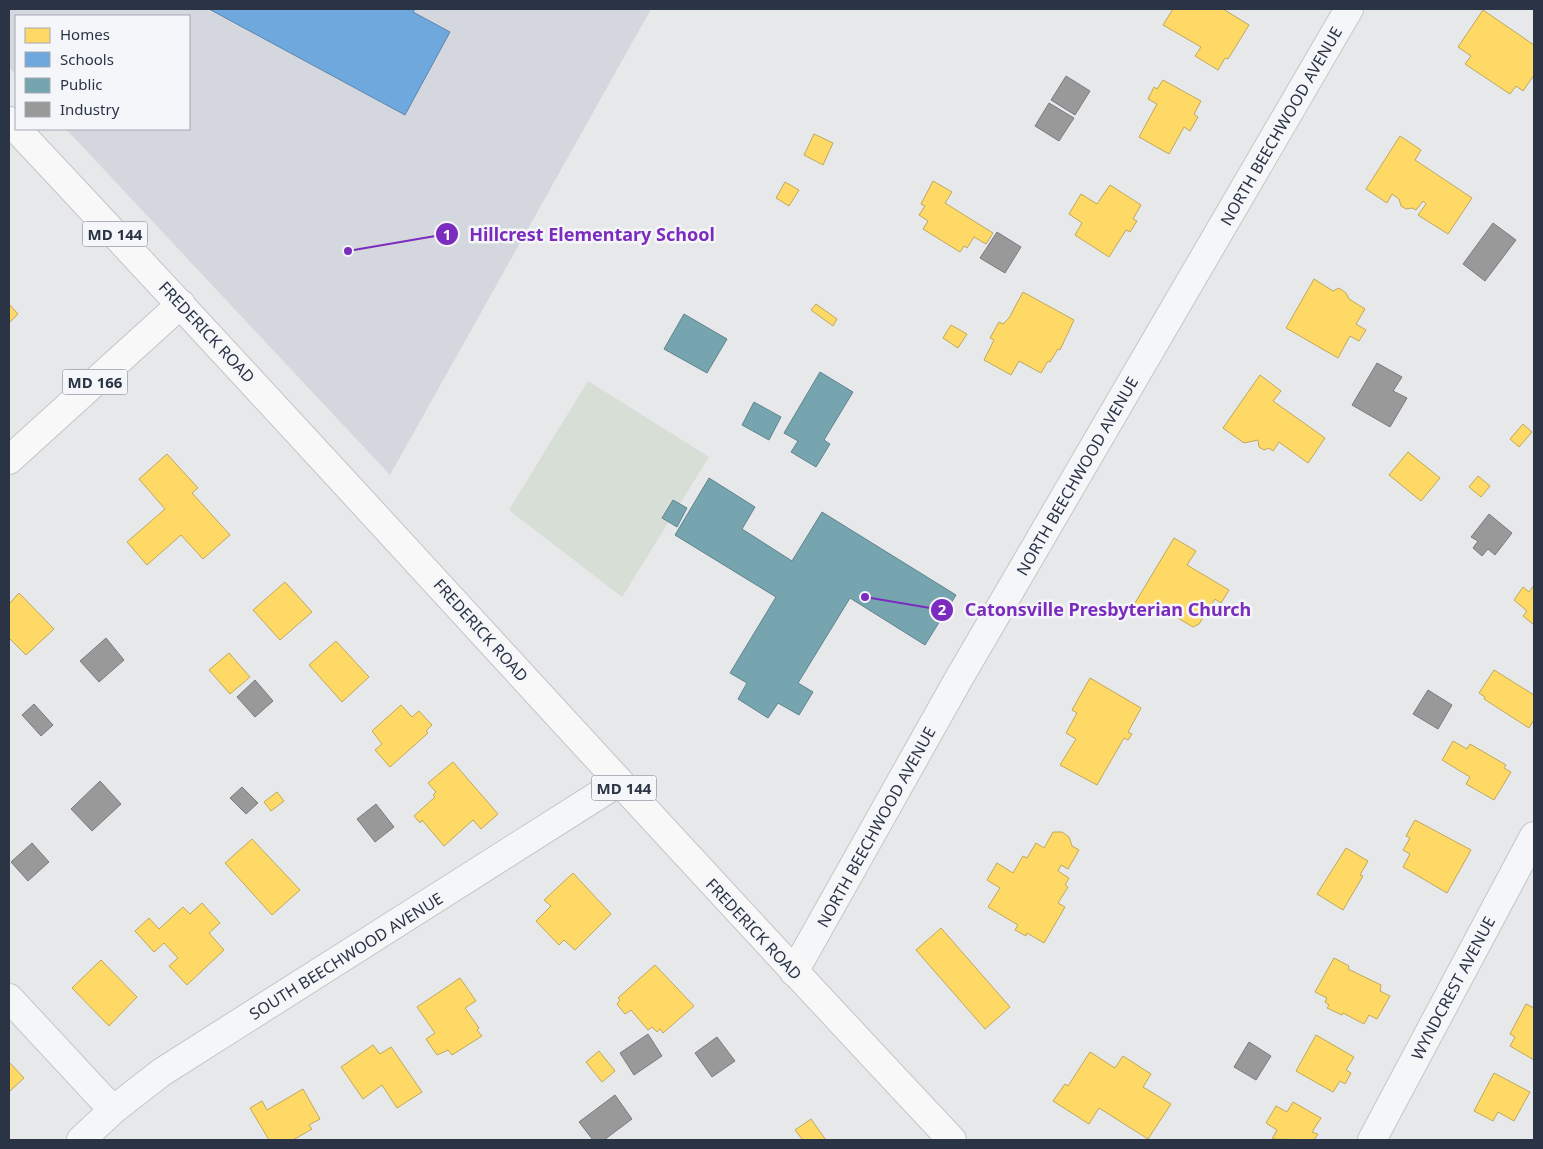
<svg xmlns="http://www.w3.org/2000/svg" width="1543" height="1149" font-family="'Noto Sans',sans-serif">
  <rect width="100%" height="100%" fill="#e6e8ea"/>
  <path fill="#d4d7dd" d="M9,9H651L390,475L66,129H189V16H16V75L9,67Z"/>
  <path fill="#d6ded6" d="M588,381L709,457L622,597L509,510Z"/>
  <g fill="#ffd966" stroke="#bfa85c">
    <path d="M1173,9H1223L1249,25L1228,59L1225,58L1218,70L1195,56L1201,47L1163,25Z"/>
    <path d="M1483,10L1534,45V75L1523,91L1516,86L1510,94L1465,64L1471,56L1458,47Z"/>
    <path d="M1163,80L1201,101L1194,114L1198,117L1190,131L1184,127L1169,154L1139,137L1157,104L1148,99L1154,87L1157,89Z"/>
    <path d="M814,134L833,143L823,165L804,155Z"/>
    <path d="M1400,136L1421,150L1415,160L1472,198L1448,234L1418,215L1426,204L1423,201L1416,210L1412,208L1406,209L1401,206L1399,199L1392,194L1387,203L1366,189Z"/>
    <path d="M933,181L952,192L945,203L993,233L986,244L974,237L967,248L964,246L960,252L923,229L928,221L919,215L925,206L921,204Z"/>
    <path d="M785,182L799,190L789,206L776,198Z"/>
    <path d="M1110,185L1141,205L1133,219L1137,221L1130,232L1126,230L1109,257L1075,235L1082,223L1069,214L1081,194L1097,204Z"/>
    <path d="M1314,279L1333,291L1339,288L1346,293L1349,299L1365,309L1356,324L1366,330L1359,341L1350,336L1338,358L1286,328Z"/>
    <path d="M1023,292L1074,320L1060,350L1058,349L1050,362L1048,361L1041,373L1019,361L1011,375L984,360L994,340L990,338L999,322L1003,324L1009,318Z"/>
    <path d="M9,304L18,314L9,323Z"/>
    <path d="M816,304L837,319L833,326L811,310Z"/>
    <path d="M951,325L967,334L958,348L943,338Z"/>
    <path d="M1260,375L1281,391L1273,401L1325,438L1308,463L1279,442L1273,451L1269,448L1264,450L1259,447L1258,440L1244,443L1223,428Z"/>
    <path d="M1523,424L1532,432L1519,447L1510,439Z"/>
    <path d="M1408,452L1440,478L1421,501L1389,475Z"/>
    <path d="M167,454L198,488L192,493L230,535L203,559L181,535L147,565L127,542L165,509L139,479Z"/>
    <path d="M1478,476L1490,486L1481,497L1469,487Z"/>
    <path d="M1174,538L1196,551L1187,565L1229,590L1221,603L1215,599L1199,624L1193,627L1171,614L1169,618L1152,607L1146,617L1132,608Z"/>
    <path d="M285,582L312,612L280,640L253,610Z"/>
    <path d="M1534,585V625L1523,616L1527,611L1514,600L1523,587L1529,592Z"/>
    <path d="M19,593L54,629L26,655L9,638V604Z"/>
    <path d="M336,641L369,677L342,702L309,665Z"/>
    <path d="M229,653L250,677L230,694L209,670Z"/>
    <path d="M1494,670L1534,695V720L1529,728L1484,699L1485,697L1479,693Z"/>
    <path d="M1090,678L1141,708L1128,732L1132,734L1128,740L1124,738L1097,785L1060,765L1076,739L1066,733L1077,713L1072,710Z"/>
    <path d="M401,705L412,717L419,711L432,725L426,731L428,733L390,767L375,750L382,744L372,731Z"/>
    <path d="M1453,741L1467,749L1470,744L1506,765L1504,768L1511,772L1494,800L1466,784L1470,777L1442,760Z"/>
    <path d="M453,762L498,814L481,829L473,820L444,846L422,820L420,823L414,816L435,797L433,795L436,792L428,783Z"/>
    <path d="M277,792L284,801L271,811L264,802Z"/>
    <path d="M1415,820L1471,850L1447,893L1403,867L1410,854L1403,850L1410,838L1406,836Z"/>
    <path d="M1053,832H1062L1069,837L1072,846L1079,850L1068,869L1061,865L1058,871L1069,878L1065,885L1068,887L1058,903L1065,907L1044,943L1027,933L1026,936L1015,930L1018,925L988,907L1000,888L987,880L997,863L1013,873L1023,856L1027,858L1036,843L1044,848Z"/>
    <path d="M252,839L300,890L272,915L225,863Z"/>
    <path d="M1346,848L1368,861L1360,875L1363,876L1343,910L1317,894Z"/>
    <path d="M573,873L611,914L575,950L564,940L559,945L536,921L551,906L544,900Z"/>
    <path d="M202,903L220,923L209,933L224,950L187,985L169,966L178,958L164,943L154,952L135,931L149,918L159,929L183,907L190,914Z"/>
    <path d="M941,928L1010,1007L985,1029L916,950Z"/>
    <path d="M1334,958L1349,966L1348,969L1381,985L1380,991L1390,996L1377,1019L1369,1015L1364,1024L1343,1013L1342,1015L1327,1008L1329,1005L1325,1002L1327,998L1315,992Z"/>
    <path d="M101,960L137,997L109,1026L72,988Z"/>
    <path d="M655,965L694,1006L663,1033L660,1029L657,1032L652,1027L648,1030L631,1010L625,1014L617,1004L620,1000L618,998Z"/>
    <path d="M460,978L476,1001L465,1008L479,1028L477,1030L482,1036L452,1055L448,1050L437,1055L426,1039L435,1033L417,1007Z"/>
    <path d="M1526,1004L1534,1008V1060L1510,1046L1515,1037L1510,1034Z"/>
    <path d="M1316,1035L1354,1057L1346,1070L1351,1073L1345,1084L1340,1081L1333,1092L1296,1071Z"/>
    <path d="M373,1045L380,1054L391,1047L422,1092L397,1108L382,1085L363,1099L341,1067Z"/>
    <path d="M599,1051L615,1071L602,1082L586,1062Z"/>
    <path d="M1090,1052L1115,1068L1123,1056L1151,1074L1143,1087L1171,1104L1148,1139L1099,1108L1089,1124L1053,1101L1065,1084L1068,1086Z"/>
    <path d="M9,1062L24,1078L9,1092Z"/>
    <path d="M1494,1073L1530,1092L1514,1121L1498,1112L1493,1121L1474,1111Z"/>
    <path d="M303,1089L320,1119L309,1125L312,1129L293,1140H269L250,1108L262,1101L267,1110Z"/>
    <path d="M1293,1102L1321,1118L1312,1132L1318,1134L1314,1140L1272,1139L1277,1130L1266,1123L1276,1106L1287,1112Z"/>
    <path d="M811,1119L826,1140H800L802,1139L795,1130Z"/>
  </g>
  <path fill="#6fa8dc" stroke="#5b85af" d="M209,9H415L413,12L450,32L405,115Z"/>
  <g fill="#76a5af" stroke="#60838f">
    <path d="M684,314L727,339L707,373L664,349Z"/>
    <path d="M820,372L853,392L824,440L830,444L816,467L791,452L798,441L784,433Z"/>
    <path d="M754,402L781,417L769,440L742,425Z"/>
    <path d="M709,478L755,507L742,529L792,561L822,512L956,595L925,645L850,598L798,683L813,692L799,715L778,703L768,718L738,699L747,683L730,673L776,597L675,535Z"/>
    <path d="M673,500L687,508L677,527L662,518Z"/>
  </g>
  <g fill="#999" stroke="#787b80">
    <path d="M1066,76L1090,91L1075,115L1051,100Z"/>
    <path d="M1049,103L1074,118L1059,141L1035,126Z"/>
    <path d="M1493,223L1516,240L1485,281L1463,264Z"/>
    <path d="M997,232L1021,247L1005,273L980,258Z"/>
    <path d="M1377,363L1402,377L1393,391L1407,398L1390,427L1352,405Z"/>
    <path d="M1489,514L1512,533L1495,555L1488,549L1482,556L1473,548L1478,541L1471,537Z"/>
    <path d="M106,638L124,660L99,682L80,661Z"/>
    <path d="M255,680L273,701L255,717L237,697Z"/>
    <path d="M1428,690L1452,705L1438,729L1413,714Z"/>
    <path d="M34,704L53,725L41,736L22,715Z"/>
    <path d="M100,781L121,804L92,831L71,809Z"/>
    <path d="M242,787L258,803L246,814L230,798Z"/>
    <path d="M376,804L394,827L375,842L357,819Z"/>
    <path d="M32,843L49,862L28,881L11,862Z"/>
    <path d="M648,1034L662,1056L634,1075L620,1053Z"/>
    <path d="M717,1037L735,1061L712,1077L695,1053Z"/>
    <path d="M1249,1042L1271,1056L1256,1080L1234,1067Z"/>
    <path d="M615,1095L632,1119L604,1140H593L579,1122Z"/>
  </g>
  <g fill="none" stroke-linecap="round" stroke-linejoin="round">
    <defs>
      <g id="minor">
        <path d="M794,972L958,680L1349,9"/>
        <path d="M9,998L113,1110"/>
        <path d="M81,1140L113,1110L162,1072L619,782"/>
        <path d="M1372,1140L1534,836"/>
      </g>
      <g id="major">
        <path d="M9,121C326,458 635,803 952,1140"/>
        <path d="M9,460L181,304"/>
      </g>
    </defs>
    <use href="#minor" stroke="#c4c6c8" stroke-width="30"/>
    <use href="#major" stroke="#c2c5c8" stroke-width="30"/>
    <use href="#minor" stroke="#f5f6f7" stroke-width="28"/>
    <use href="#major" stroke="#f8f8f8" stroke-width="28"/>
  </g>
  <g text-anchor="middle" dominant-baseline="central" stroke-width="5" stroke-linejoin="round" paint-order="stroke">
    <g fill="#f4f6f9" stroke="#676e7b" stroke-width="1">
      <rect x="82.5" y="221.5" width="65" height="25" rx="4"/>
      <rect x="62.5" y="369.5" width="65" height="25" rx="4"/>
      <rect x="591.5" y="775.5" width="65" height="25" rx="4"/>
    </g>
    <g font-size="15" font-weight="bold" fill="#2b3445">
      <text x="115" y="234">MD 144</text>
      <text x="95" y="382">MD 166</text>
      <text x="624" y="788">MD 144</text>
    </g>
    <g font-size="16" fill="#2b3445" stroke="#f4f6f9">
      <text transform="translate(1281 126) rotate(-60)">NORTH BEECHWOOD AVENUE</text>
      <text transform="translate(207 332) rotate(47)">FREDERICK ROAD</text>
      <text transform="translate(1077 476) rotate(-60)">NORTH BEECHWOOD AVENUE</text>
      <text transform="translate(481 630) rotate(48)">FREDERICK ROAD</text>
      <text transform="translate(876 827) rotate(-61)">NORTH BEECHWOOD AVENUE</text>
      <text transform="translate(754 929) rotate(47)">FREDERICK ROAD</text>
      <text transform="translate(346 956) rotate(-32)">SOUTH BEECHWOOD AVENUE</text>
      <text transform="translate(1453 988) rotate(-62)">WYNDCREST AVENUE</text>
    </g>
  </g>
  <path fill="none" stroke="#7b2cbf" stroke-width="2" d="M348 251L447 234M865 597L942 610"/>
  <g fill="#7b2cbf" stroke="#f4f6f9" stroke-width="2">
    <circle cx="348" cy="251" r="5"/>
    <circle cx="865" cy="597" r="5"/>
    <circle cx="447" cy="234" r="12"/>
    <circle cx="942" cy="610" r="12"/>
  </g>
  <g font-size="15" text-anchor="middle" font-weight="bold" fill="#fff">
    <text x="447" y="240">1</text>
    <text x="942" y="615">2</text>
  </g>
  <g font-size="18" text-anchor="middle" font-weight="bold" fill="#7b2cbf" stroke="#f4f6f9" stroke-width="5" stroke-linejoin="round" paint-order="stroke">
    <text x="592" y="241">Hillcrest Elementary School</text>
    <text x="1108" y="616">Catonsville Presbyterian Church</text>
  </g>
  <rect width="1543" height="1149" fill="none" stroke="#2b3445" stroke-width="20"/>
  <rect x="15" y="15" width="175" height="115" fill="#f4f6f9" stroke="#a4a8b1"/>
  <rect x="25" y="28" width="25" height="15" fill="#ffd966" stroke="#a4a8b1"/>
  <text x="60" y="40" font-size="15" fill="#2b3445">Homes</text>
  <rect x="25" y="52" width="25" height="15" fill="#6fa8dc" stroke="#a4a8b1"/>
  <text x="60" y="65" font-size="15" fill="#2b3445">Schools</text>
  <rect x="25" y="78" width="25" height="15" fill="#76a5af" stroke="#a4a8b1"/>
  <text x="60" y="90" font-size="15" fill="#2b3445">Public</text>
  <rect x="25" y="102" width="25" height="15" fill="#999999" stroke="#a4a8b1"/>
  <text x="60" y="115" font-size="15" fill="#2b3445">Industry</text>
</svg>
